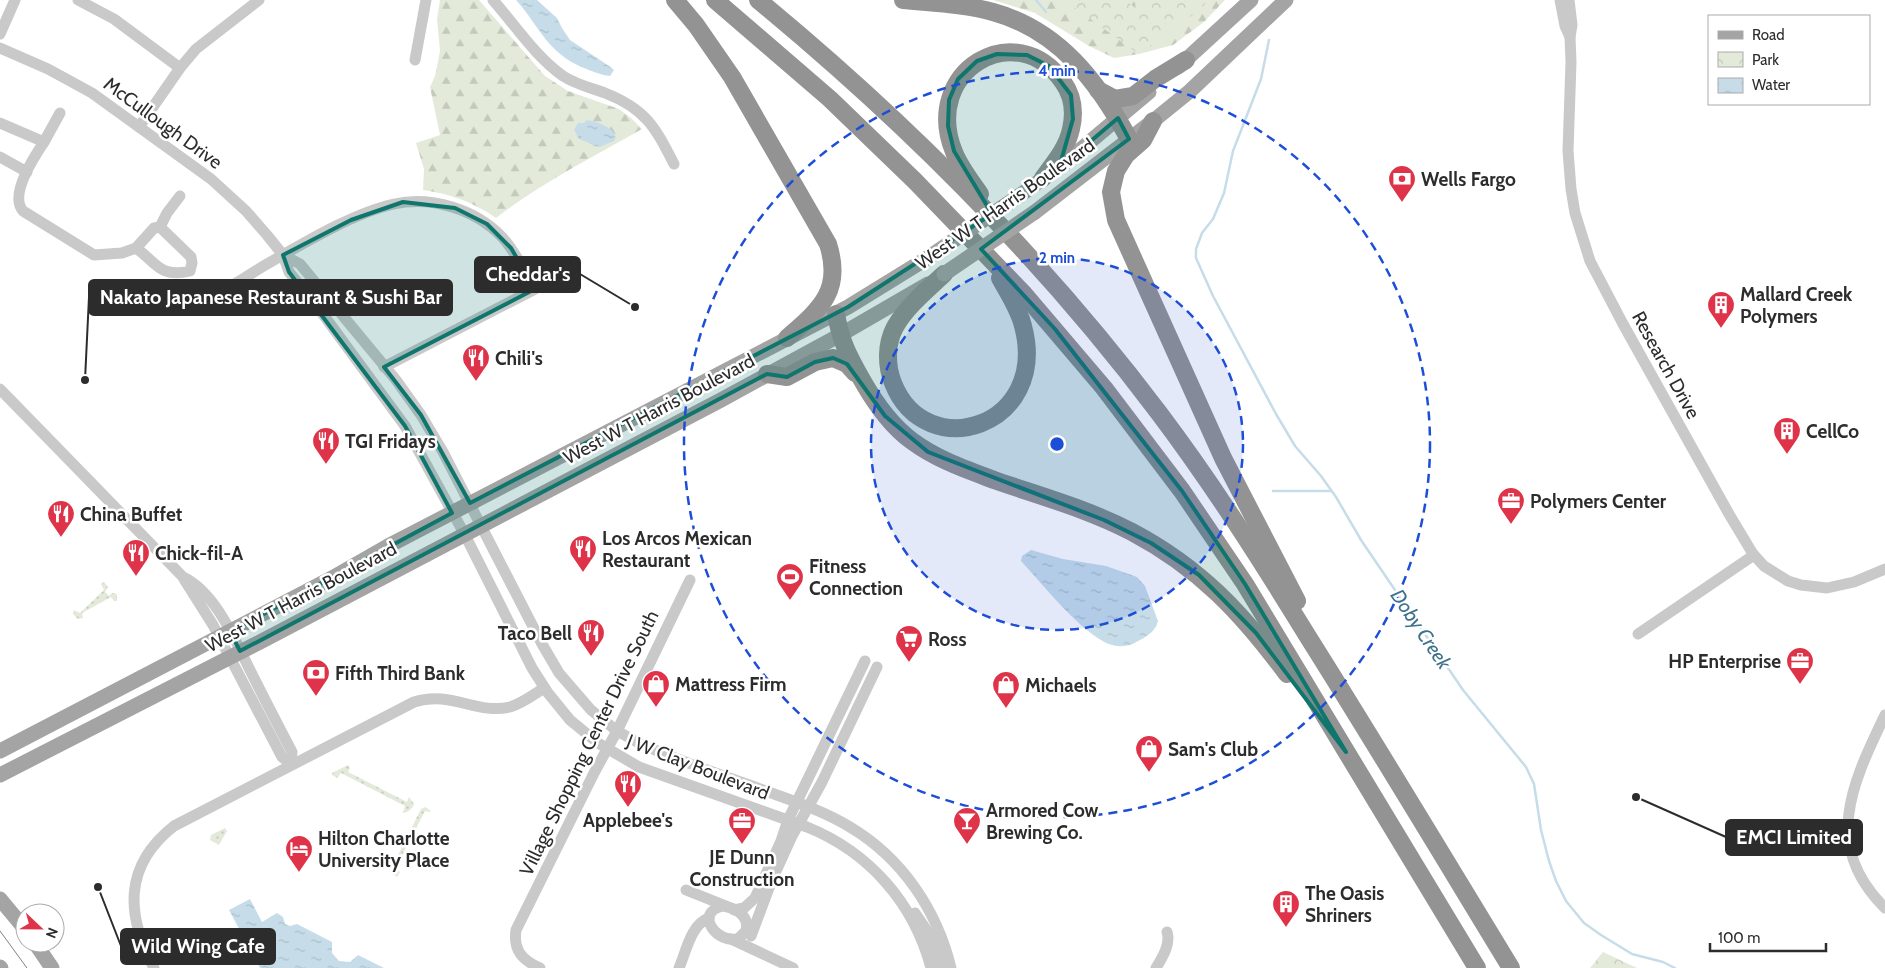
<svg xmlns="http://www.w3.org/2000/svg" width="1885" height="968" font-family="Cabin,sans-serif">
  <defs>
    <pattern id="grass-dots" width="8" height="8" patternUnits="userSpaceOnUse" patternTransform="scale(1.25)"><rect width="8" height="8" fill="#e3eada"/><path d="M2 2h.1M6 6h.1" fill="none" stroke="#c3c9bb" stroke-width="1.8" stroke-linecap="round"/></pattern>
    <pattern id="forest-firs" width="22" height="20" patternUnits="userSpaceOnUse" patternTransform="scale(1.25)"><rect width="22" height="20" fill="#e3eada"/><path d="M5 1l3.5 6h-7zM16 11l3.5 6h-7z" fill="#c3c9bb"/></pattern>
    <pattern id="park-crowns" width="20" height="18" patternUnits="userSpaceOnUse" patternTransform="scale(1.25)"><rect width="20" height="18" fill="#e3eada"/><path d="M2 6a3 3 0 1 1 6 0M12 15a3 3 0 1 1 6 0" fill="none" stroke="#c3c9bb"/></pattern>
    <pattern id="water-ripples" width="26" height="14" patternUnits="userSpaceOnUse" patternTransform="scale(1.25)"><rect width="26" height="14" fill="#c6dde9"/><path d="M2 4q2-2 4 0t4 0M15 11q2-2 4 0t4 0" fill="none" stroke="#aabec8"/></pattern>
  </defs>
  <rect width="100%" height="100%" fill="#fff"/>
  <g fill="url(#grass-dots)">
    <path d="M104,582L108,587L105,592L109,596L112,593H115L117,595V601H114L111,597L82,613L83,618L78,619L73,614L74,610L80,613L104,590L101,584Z"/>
    <path d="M348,765L350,768L348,772L407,802L409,797L414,804C412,809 409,812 403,813L405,806L341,773L337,778L332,775V773Z"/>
    <path d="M425,807L431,811L429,812L425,811L395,869L400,872L397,877L393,874L392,867L421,809Z"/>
    <path d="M225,828L227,831L219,845L210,840L211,835Z"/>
  </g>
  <g fill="url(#forest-firs)">
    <path d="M440,0H479L545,76L568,91L619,109L631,118L642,129C593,157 541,183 496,218C473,202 451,194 423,190L424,169L416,143L440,135L430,87L435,76L440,51L437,19Z"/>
    <path d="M993,0H1225L1204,22L1173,45L1139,54L1114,58L1089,46L1035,13Z"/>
  </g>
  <g fill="url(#park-crowns)">
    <path d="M1064,0H1125L1134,7L1140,0H1209L1197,12L1139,54Z"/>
    <path d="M1603,952L1637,968H1590Z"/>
  </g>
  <g fill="url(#water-ripples)">
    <path d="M516,0H537L557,18L562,28L570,40L609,66L614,70L610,76C600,75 592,71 584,68C546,52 541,28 516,0Z"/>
    <path d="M587,120C597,122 612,126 616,137L614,141L599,147L579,139L574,130L578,123H584Z"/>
    <path d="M1031,550L1063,559L1106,566L1137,577L1145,586L1158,621C1156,630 1148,636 1140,640C1133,644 1126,647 1118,646C1090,645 1041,582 1021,561L1022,556Z"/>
    <path d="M250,899L262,922L277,913L283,917L285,924L290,926L297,924L332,942V953L339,961L350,962L358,955L384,968H260L229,910Z"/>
  </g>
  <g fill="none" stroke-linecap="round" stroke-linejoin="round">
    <g stroke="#c6dde9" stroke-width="2.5">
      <path d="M1036,0L1046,12"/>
      <path d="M1269,40L1261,79L1233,151L1224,193L1213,219L1202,233L1196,249V258L1213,296L1276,414L1295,446L1321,476L1336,497L1361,540L1463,690L1526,767L1534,784L1541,830L1549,861L1556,881L1566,901L1584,923L1601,935L1632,954L1663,962L1675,968"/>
      <path d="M1273,491H1331"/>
    </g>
    <g stroke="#c9c9c9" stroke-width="11">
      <path d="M78,0L114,19L180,68"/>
      <path d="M493,0C515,25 535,56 563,76C575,84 591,88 605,93C646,109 655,127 674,164"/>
      <path d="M1560,0L1565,26L1570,37"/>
      <path d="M1569,0L1572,25L1570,37L1571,62L1568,151L1571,189L1575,213L1590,261L1623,324L1729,514L1753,554L1764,566L1788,581L1801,585L1827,588L1854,582L1885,569"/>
      <path d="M0,34L15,0"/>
      <path d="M0,48L48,69L92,93L211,179L246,211L267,235L283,255L289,272L322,313L405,426L465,535L532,668L548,693L570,720L598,743L639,767L807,827C869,852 914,903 931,968"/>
      <path d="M415,60L426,0"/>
      <path d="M0,123L44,142C34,157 9,195 23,211L94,255L122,253L136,248C157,263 159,278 190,271L192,263L191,257L160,227L154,228L136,248"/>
      <path d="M139,127L180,68L196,49L259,0"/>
      <path d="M44,142L60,113"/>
      <path d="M0,157L27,172"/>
      <path d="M160,227L167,213L180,196"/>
      <path d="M283,255L300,264L396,380L421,415L443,452L542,644L559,673L591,710L617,731L639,743C683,763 731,778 777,795C802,804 827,813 850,827C902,858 937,910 951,968"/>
      <path d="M129,295C154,302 177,305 203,298C227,292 246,276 267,264C304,243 353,213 394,204C432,196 475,209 502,237C516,252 525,272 535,289L384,367"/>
      <path d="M0,389L183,577C217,593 237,645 253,676C266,702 279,727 292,752L291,764"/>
      <path d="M184,579L213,625L282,757L291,764"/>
      <path d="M1638,634L1754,555"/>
      <path d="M1885,715C1853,782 1821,845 1885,908"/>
      <path d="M686,890L726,906"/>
      <path d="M723,906C736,908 750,916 746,931L739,938C719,946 692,913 723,906Z"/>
      <path d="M734,910L744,908L755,898L781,841L788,820L865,661"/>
      <path d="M915,913L930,935L942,968"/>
      <path d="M751,936L772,880L792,836L822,782L877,667"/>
      <path d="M731,939L793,968"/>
      <path d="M154,968C126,915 123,866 174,826L414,702C450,690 477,715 510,707C523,703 533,695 544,688"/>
      <path d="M540,968C522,960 513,950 516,930L594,773L617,731L690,580"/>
      <path d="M679,968C686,952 691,924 709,918"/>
      <path d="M1156,968C1162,958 1171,944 1167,932"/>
    </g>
    <g stroke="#a4a4a4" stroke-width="15">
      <path d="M1178,67L1251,0"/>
      <path d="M1019,196L1067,161L1149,92"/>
      <path d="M1035,212L1153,121L1190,91L1286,0"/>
      <path d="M0,751L332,578L388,546L848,307L929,257"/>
      <path d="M0,775L260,642L721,400L840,335L928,284"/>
      <path d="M0,899L25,929"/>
      <path d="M35,943L52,968"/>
      <path d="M0,967L1,968"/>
    </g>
    <g stroke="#939393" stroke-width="18">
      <path d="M675,0L696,25L732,77L828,244C843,291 820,309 787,338"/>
      <path d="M715,0L830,99L915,181L1024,294L1104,388L1182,491L1245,584L1477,968"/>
      <path d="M758,0C906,122 1043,259 1159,413C1214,486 1262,562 1310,640C1378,748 1444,858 1511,968"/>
      <path d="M903,0C933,3 964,4 993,12C1059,30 1098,82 1129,139"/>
      <path d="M1098,90L1115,99L1133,96L1155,79L1186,60"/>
      <path d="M1153,121L1143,140L1126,155L1116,171L1111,192L1116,220L1223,458L1297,601"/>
      <path d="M980,194C971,181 960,167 954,152C921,71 1016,15 1063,82C1073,96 1075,112 1071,129C1067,148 1054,163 1043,178"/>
      <path d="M944,274C927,290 907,306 895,327C886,344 886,365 893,383C926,466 1050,427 1023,326C1019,309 1008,293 1000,278"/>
      <path d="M836,314C841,342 848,355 862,380C875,403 890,425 912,441C936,459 965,469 994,480C1040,496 1088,509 1132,532C1200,568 1242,613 1287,674"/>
      <path d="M767,374L787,377L815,362L833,358L847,364L855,373"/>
    </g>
    <path stroke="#818181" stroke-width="1" d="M0,931L27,968"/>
    <g stroke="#a4a4a4" stroke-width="15">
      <path d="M929,257L1019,196"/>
      <path d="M944,274L1035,212"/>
    </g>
  </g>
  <path fill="#0f766e" fill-opacity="0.2" stroke="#0f766e" stroke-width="4" stroke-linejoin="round" d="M997,54L1027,55L1049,66L1071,95L1073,119L1059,168L1118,118L1129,139L981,249L1055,329L1182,491L1245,584L1346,752L1256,633L1199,575L1151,543L1104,520L928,452L885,416L847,364L833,358L815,362L787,377L767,374L240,651L230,632L452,513L405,426L289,272L283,255L351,220L403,202L455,208L487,224L511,248L535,289L384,367L421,415L470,503L848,307L992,214L954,151L948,126L949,100L958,79L977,61Z"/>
  <circle cx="1057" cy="444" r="186" fill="#1d4ed8" fill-opacity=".12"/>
  <g fill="none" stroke="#1d4ed8" stroke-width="2.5" stroke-dasharray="9 6">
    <circle cx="1057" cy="444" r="186"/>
    <circle cx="1057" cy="444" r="373"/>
  </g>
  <defs>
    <symbol id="bank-pin" viewBox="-11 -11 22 30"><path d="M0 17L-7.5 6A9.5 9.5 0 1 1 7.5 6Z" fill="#de3348" stroke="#fff"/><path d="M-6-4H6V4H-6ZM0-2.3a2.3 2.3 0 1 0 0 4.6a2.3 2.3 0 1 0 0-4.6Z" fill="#fff"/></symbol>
    <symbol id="building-pin" viewBox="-11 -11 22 30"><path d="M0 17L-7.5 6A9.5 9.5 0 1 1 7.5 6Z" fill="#de3348" stroke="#fff"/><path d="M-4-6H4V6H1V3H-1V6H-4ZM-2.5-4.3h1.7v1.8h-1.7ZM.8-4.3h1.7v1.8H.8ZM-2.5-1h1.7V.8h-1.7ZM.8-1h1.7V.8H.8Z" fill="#fff"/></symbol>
    <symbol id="restaurant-pin" viewBox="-11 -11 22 30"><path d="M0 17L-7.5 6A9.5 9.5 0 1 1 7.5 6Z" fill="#de3348" stroke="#fff"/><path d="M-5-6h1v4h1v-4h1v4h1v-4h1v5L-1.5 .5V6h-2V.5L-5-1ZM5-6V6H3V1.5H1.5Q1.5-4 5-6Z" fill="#fff"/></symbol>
    <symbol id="office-pin" viewBox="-11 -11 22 30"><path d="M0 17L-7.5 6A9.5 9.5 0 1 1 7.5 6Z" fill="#de3348" stroke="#fff"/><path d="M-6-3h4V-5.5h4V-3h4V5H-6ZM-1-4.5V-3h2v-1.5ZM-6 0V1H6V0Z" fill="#fff"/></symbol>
    <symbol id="stadium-pin" viewBox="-11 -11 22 30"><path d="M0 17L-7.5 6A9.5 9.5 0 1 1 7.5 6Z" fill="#de3348" stroke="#fff"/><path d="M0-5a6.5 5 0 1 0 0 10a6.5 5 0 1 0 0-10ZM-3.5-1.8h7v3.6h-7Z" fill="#fff"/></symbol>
    <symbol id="supermarket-pin" viewBox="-11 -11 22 30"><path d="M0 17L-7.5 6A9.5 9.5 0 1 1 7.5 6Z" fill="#de3348" stroke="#fff"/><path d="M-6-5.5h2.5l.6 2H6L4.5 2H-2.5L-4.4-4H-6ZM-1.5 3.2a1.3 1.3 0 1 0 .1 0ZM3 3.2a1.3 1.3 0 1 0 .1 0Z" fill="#fff"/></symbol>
    <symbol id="shop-pin" viewBox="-11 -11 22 30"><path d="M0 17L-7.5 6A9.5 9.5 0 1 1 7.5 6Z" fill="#de3348" stroke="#fff"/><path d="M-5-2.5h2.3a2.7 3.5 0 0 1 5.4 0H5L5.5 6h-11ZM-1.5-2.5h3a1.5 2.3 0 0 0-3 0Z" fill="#fff"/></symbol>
    <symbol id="bar-pin" viewBox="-11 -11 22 30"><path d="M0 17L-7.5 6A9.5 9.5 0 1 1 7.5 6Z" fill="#de3348" stroke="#fff"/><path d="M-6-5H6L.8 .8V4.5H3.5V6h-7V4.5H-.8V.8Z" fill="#fff"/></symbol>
    <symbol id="hotel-pin" viewBox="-11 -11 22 30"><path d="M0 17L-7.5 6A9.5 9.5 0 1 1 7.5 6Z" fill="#de3348" stroke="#fff"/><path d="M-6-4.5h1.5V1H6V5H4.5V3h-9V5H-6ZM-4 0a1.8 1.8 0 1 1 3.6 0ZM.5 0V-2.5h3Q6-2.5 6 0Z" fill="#fff"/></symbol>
  </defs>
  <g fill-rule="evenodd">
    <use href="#bank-pin" x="1386" y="163" width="32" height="43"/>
    <use href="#building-pin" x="1705" y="289" width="32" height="43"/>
    <use href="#restaurant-pin" x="460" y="342" width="32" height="43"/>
    <use href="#building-pin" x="1771" y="415" width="32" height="43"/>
    <use href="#restaurant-pin" x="310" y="425" width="32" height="43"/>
    <use href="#office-pin" x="1495" y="485" width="32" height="43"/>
    <use href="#restaurant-pin" x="45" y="498" width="32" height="43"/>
    <use href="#restaurant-pin" x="567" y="533" width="32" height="43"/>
    <use href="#restaurant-pin" x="120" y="537" width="32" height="43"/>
    <use href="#stadium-pin" x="774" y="561" width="32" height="43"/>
    <use href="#restaurant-pin" x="575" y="617" width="32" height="43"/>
    <use href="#supermarket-pin" x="893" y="623" width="32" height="43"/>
    <use href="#office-pin" x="1784" y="645" width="32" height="43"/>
    <use href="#bank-pin" x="300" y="657" width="32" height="43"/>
    <use href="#shop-pin" x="640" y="668" width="32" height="43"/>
    <use href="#shop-pin" x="990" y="669" width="32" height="43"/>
    <use href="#shop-pin" x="1133" y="733" width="32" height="43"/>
    <use href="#restaurant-pin" x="612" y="768" width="32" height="43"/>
    <use href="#office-pin" x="726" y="805" width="32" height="43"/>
    <use href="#bar-pin" x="951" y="805" width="32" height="43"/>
    <use href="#hotel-pin" x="283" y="833" width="32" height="43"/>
    <use href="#building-pin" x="1270" y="888" width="32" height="43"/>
  </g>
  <g text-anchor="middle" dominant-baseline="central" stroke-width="5" stroke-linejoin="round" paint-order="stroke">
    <g font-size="19" fill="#2c2c2c" stroke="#fff">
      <text transform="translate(163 123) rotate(36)">McCullough Drive</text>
      <text transform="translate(1005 204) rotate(-35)">West W T Harris Boulevard</text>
      <text transform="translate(1666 365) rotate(61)">Research Drive</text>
      <text transform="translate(659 409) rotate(-28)">West W T Harris Boulevard</text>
      <text transform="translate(301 597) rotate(-28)">West W T Harris Boulevard</text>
      <text transform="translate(589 743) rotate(-64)">Village Shopping Center Drive South</text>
      <text transform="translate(698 767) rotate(21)">J W Clay Boulevard</text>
    </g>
    <g font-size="19" font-weight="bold" fill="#2c2c2c" stroke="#fff" text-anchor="start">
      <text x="1421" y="179">Wells Fargo</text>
      <text x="1740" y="294">Mallard Creek<tspan x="1740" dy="22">Polymers</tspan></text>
      <text x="495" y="358">Chili's</text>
      <text x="1806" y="431">CellCo</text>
      <text x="345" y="441">TGI Fridays</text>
      <text x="1530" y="501">Polymers Center</text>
      <text x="80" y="514">China Buffet</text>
      <text x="602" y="538">Los Arcos Mexican<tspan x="602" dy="22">Restaurant</tspan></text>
      <text x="155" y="553">Chick-fil-A</text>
      <text x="809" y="566">Fitness<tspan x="809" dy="22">Connection</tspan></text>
      <text x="572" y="633" text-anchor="end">Taco Bell</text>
      <text x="928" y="639">Ross</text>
      <text x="1781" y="661" text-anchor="end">HP Enterprise</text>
      <text x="335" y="673">Fifth Third Bank</text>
      <text x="675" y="684">Mattress Firm</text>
      <text x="1025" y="685">Michaels</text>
      <text x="1168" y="749">Sam's Club</text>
      <text x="986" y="810">Armored Cow<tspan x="986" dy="22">Brewing Co.</tspan></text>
      <text x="628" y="820" text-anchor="middle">Applebee's</text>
      <text x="318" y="838">Hilton Charlotte<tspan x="318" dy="22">University Place</tspan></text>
      <text x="742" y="857" text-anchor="middle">JE Dunn<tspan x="742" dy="22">Construction</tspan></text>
      <text x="1305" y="893">The Oasis<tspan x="1305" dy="22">Shriners</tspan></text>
    </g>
    <g font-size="20" font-style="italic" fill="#3e718b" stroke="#fff">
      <text transform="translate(1421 629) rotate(56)">Doby Creek</text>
    </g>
  </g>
  <circle cx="1057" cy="444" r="8" fill="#1d4ed8" stroke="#fff" stroke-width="2.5"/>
  <g font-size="15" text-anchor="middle" font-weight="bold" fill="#1d4ed8" stroke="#fff" stroke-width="5" stroke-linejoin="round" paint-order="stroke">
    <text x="1057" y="76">4 min</text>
    <text x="1057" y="263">2 min</text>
  </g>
  <path fill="none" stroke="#2c2c2c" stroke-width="2" d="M635 307L580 274M85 380L89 297M1636 797L1726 837M98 887L121 946"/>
  <g fill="#2c2c2c" stroke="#fff" stroke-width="2">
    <circle cx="635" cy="307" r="5"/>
    <circle cx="85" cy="380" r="5"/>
    <circle cx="1636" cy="797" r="5"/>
    <circle cx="98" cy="887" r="5"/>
  </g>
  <g fill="#2c2c2c" stroke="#2c2c2c" stroke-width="2">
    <rect x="475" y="257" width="105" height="35" rx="5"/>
    <rect x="89" y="280" width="363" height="35" rx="5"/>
    <rect x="1726" y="820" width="136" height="35" rx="5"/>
    <rect x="121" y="929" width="154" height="35" rx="5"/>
  </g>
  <g font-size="20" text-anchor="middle" font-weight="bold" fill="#fff">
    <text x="528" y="281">Cheddar's</text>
    <text x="271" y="304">Nakato Japanese Restaurant &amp; Sushi Bar</text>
    <text x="1794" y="844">EMCI Limited</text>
    <text x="198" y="953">Wild Wing Cafe</text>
  </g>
  <rect x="1708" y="15" width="162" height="90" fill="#ffffff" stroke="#ababab"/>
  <rect x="1718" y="31" width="25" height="8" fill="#a4a4a4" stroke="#ababab"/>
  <text x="1752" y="40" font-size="15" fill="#2c2c2c">Road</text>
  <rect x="1718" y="52" width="25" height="15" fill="url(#park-crowns)" stroke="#ababab"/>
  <text x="1752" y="65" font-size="15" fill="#2c2c2c">Park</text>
  <rect x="1718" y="78" width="25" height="15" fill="url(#water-ripples)" stroke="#ababab"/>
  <text x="1752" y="90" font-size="15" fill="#2c2c2c">Water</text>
  <g transform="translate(40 928) rotate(112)"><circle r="24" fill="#ffffff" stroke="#ababab"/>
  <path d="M0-4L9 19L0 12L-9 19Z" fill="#de3348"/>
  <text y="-8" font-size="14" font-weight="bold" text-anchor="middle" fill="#2c2c2c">N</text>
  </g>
  <path d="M1710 943v8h116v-8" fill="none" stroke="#2c2c2c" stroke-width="2.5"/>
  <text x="1718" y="943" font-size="15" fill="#2c2c2c" stroke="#ffffff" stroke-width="4" paint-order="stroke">100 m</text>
</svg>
